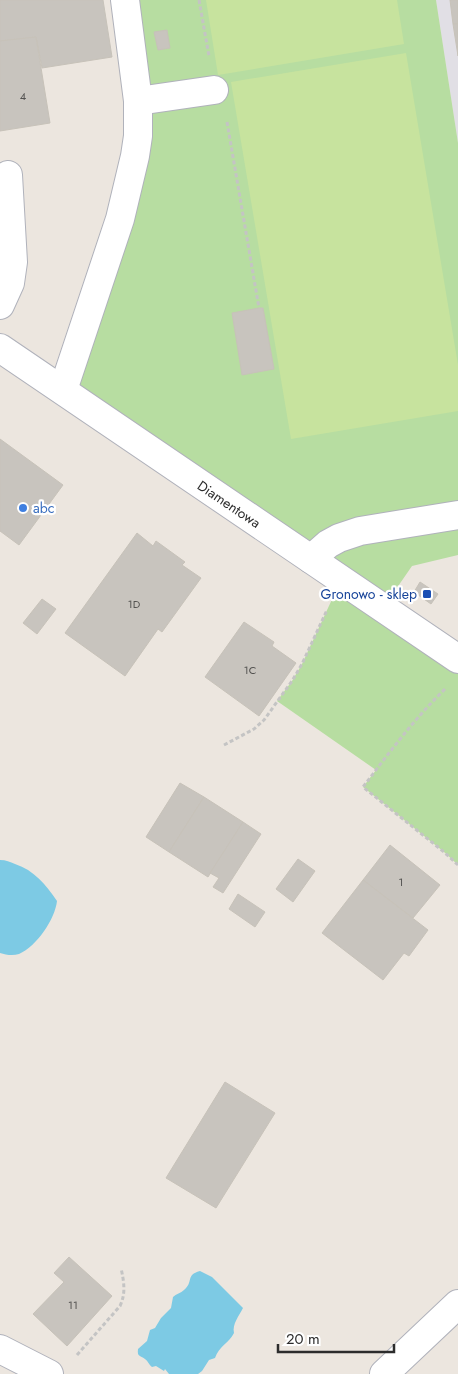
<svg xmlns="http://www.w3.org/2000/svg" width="458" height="1374" font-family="Jost,sans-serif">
  <rect width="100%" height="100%" fill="#ece6df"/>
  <path fill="#e1dfe5" d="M436,0H458V143Z"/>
  <path fill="#b7dda1" d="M125,0H436L458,143V555L412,566L383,608L458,659V865L444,852L363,787L376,770L277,701L292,681L302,664L341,580L63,390L126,200Z"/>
  <g fill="#c7e39e">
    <path d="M206,0H397L404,44L218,75Z"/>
    <path d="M406,53L458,365V411L291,439L231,82Z"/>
  </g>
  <g fill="#7dcae4">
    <path d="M0,860C6,860 10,862 15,864C34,870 46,885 57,901C55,919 37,946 19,954C13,956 6,955 0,953Z"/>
    <path d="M200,1271L212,1277L243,1308C239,1316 232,1324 234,1333C229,1343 219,1346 215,1358L209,1360L202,1371L198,1374H169L165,1369L164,1371L156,1366L152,1367C149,1365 148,1361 145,1359C140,1355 137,1357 138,1349L147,1341L150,1330L155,1328L161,1318L171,1308L173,1297C176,1294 181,1293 184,1290C194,1282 185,1275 200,1271Z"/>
  </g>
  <g fill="#c8c4be" stroke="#c7c2b9">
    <path d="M0,0H103L112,57L42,68L36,37L0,41Z"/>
    <path d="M450,0H458V24H453Z"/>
    <path d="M453,24H458V56Z"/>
    <path d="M167,30L170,48L158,50L154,32Z"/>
    <path d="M36,37L50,123L0,131V41Z"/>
    <path d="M259,308H263L274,369L242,375L232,313Z"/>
    <path d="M0,439L63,485L19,545L0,531Z"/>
    <path d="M137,533L153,546L156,541L185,562L182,565L201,578L162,632L158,629L125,676L65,633Z"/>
    <path d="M420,582L438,594L431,604L414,592Z"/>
    <path d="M42,599L56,609L37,634L23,623Z"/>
    <path d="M244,622L274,642L272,646L296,663L259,716L205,677Z"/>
    <path d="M180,783L204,797L169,852L146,837Z"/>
    <path d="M204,797L243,822L208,877L169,852Z"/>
    <path d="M243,822L261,834L223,893L213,887L219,878L210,873Z"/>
    <path d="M390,845L440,885L413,918L363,880Z"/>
    <path d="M298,859L315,871L293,902L276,889Z"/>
    <path d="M363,880L428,930L409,956L404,953L383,980L322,933Z"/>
    <path d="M238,894L265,912L255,927L229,909Z"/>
    <path d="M225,1082L275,1113L216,1208L166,1178Z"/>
    <path d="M69,1257L112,1296L67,1346L33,1314L64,1282L54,1273Z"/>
  </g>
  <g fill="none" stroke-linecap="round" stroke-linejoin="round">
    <defs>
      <g id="minor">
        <path d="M138,101L214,90"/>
        <path d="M0,305L10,283L13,262L8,175"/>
        <path d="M0,348L458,659"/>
        <path d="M63,390L120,219L135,156L138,136V101L125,0"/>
        <path d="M311,559L328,544L339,538L360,531L458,515"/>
        <path d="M0,1349L49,1374"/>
        <path d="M384,1374L458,1304"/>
      </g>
    </defs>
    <use href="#minor" stroke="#b0b2bb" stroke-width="30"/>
    <g stroke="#c4c4c4" stroke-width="3" stroke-dasharray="4 2.5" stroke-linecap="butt">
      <path d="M199,0L209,56"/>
      <path d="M227,122L259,308"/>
      <path d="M445,689C414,719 389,753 363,787L444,852L458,865"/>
      <path d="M224,745L254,729L264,720L292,681L302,664L327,610"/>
      <path d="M77,1355L120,1306C126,1293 124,1282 121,1268"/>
    </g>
    <use href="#minor" stroke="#fff" stroke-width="28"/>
  </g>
  <circle fill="#3f7fe0" stroke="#fff" stroke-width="2" cx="23" cy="508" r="5"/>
  <rect fill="#1a4fb4" stroke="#fff" stroke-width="2" x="422" y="589" width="10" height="10" rx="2.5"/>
  <g text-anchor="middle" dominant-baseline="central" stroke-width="4.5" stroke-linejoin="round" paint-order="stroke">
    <g font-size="11" fill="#535250">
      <text x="23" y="96">4</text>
      <text x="134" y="604">1D</text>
      <text x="250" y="670">1C</text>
      <text x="401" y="882">1</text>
      <text x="73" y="1305">11</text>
    </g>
    <g font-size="14" fill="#2c2c2c" stroke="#fff">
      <text transform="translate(229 504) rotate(34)">Diamentowa</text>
    </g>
    <g font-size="14" fill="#366cbe" stroke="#fff" text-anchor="start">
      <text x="33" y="508">abc</text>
    </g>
    <g font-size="14" fill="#164399" stroke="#fff" text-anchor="end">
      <text x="417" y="594">Gronowo - sklep</text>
    </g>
  </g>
  <path d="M278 1344v8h116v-8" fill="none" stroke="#2c2c2c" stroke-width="2.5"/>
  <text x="286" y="1344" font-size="15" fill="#2c2c2c" stroke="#ffffff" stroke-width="4" paint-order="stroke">20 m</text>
</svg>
